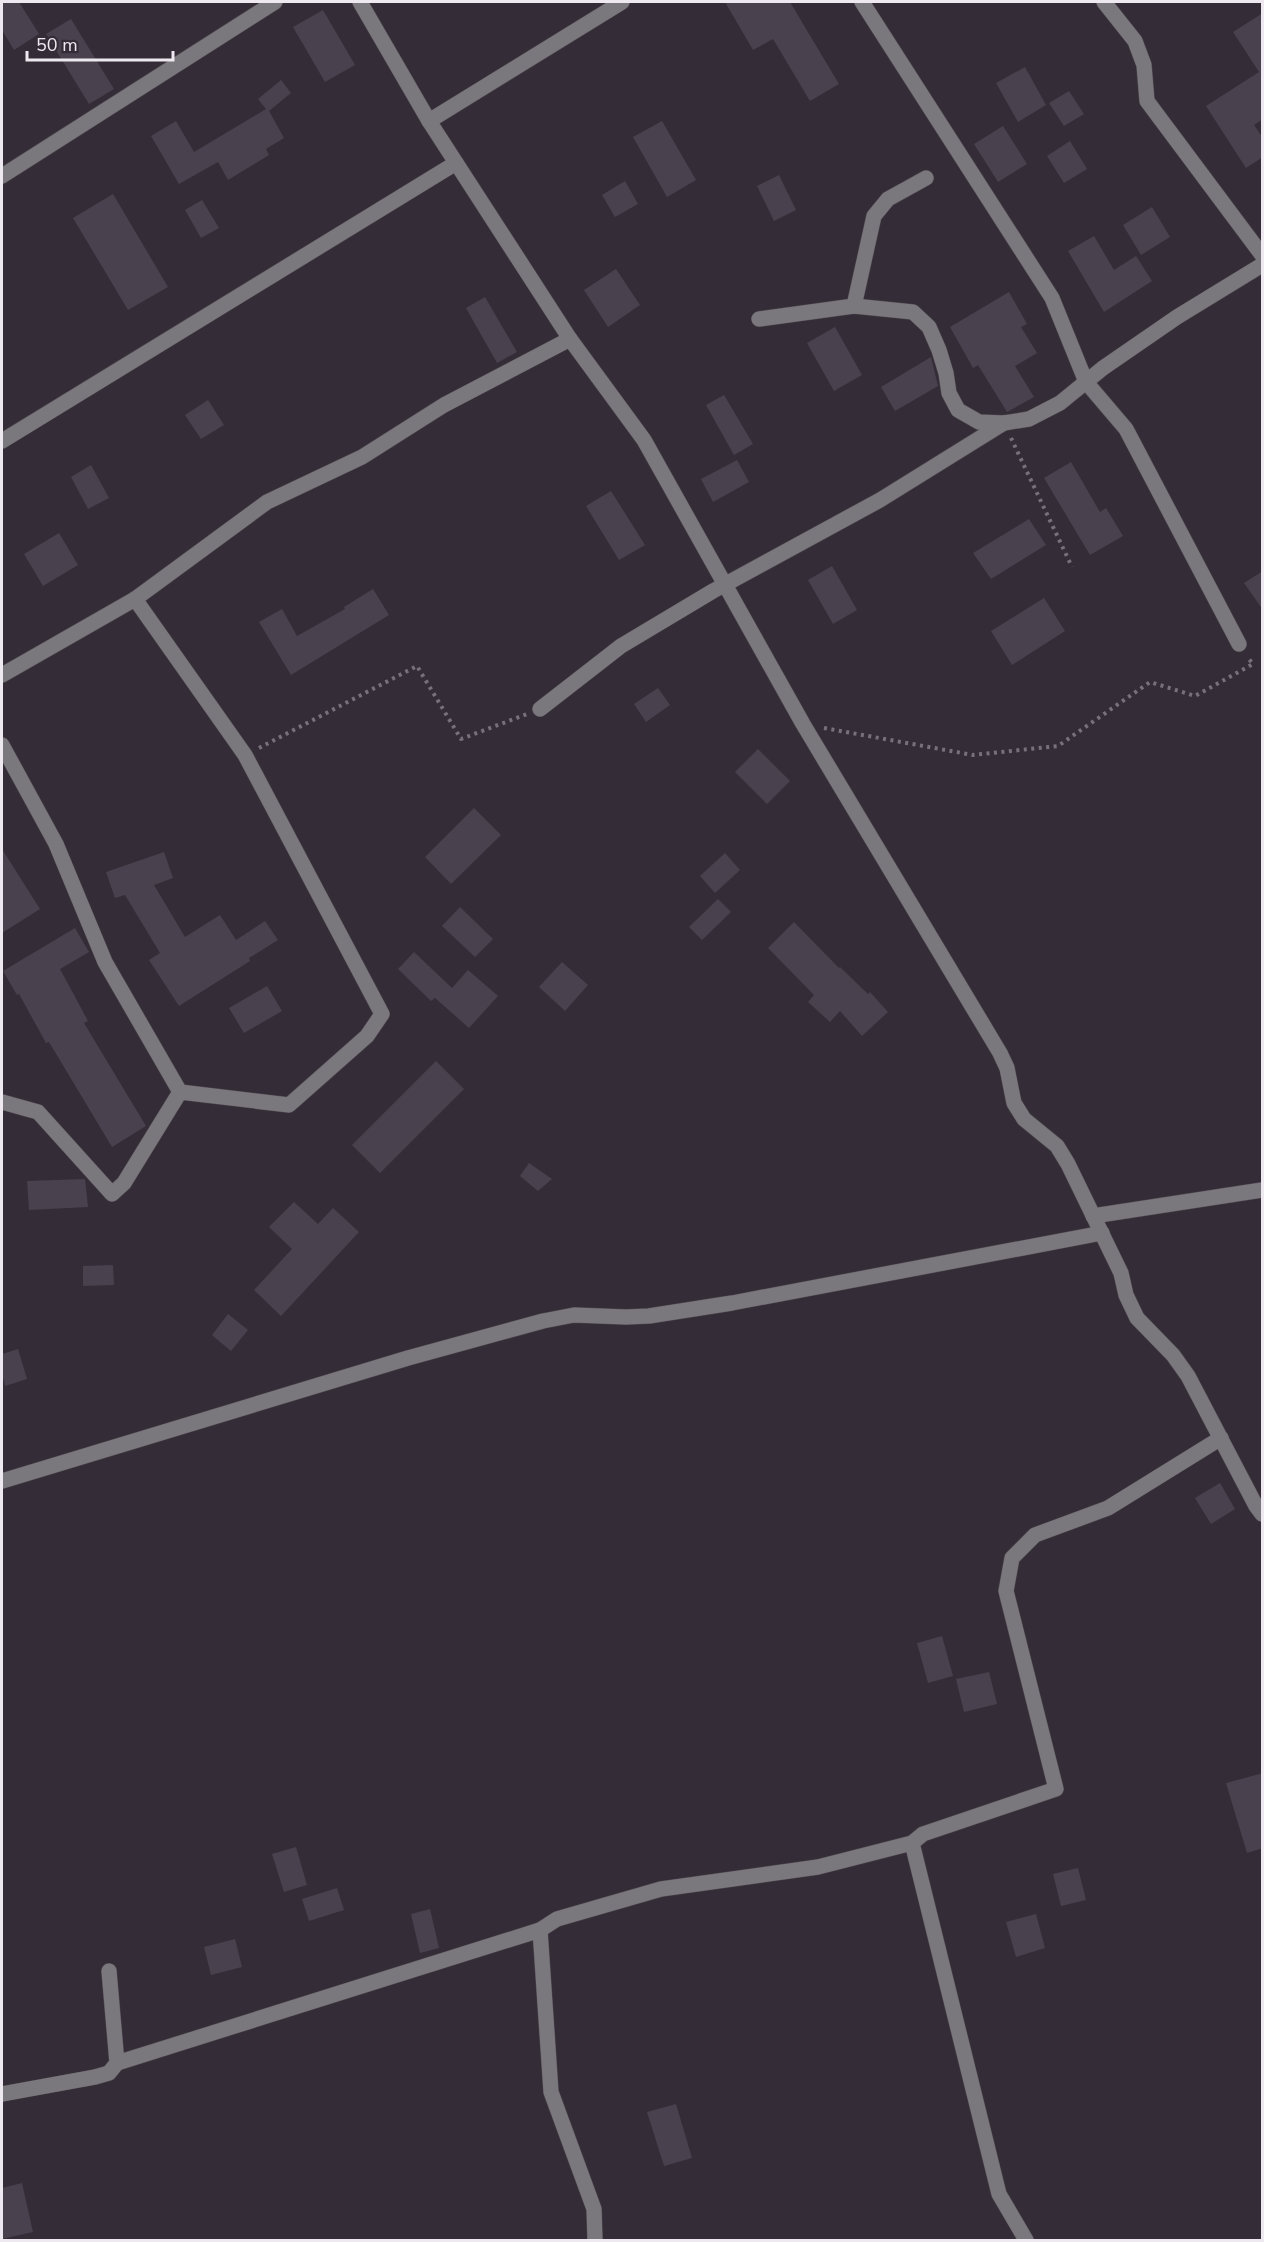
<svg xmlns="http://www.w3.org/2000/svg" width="1264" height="2242" font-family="'Nunito Sans',sans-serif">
  <rect width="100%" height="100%" fill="#342d37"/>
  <g fill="#49414d">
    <path d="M2,2H19L39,34L14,50L2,30Z"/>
    <path d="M725,2H790L839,84L810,101L773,39L753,50Z"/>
    <path d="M323,10L355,65L325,82L293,27Z"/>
    <path d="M1263,13V119L1254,125L1263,138V157L1246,168L1206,106L1259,72L1233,32Z"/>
    <path d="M71,19L114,89L89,104L46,34Z"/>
    <path d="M1025,67L1046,105L1018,122L996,83Z"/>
    <path d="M281,80L291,93L269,111L284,138L266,149L269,155L228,180L218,162L179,184L151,136L176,121L194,152L266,109L258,99Z"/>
    <path d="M1069,91L1084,114L1064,126L1049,103Z"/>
    <path d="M662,121L696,180L667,197L633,137Z"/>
    <path d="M1003,126L1027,164L998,182L974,144Z"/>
    <path d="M1070,141L1087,169L1064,183L1047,156Z"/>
    <path d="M779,175L796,210L774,221L757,186Z"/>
    <path d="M625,181L638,204L615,217L602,195Z"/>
    <path d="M113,194L168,287L128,310L73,218Z"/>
    <path d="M202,200L219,228L201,238L185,210Z"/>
    <path d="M1152,207L1170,237L1141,255L1123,225Z"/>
    <path d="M1094,236L1114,270L1136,256L1152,281L1104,312L1068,251Z"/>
    <path d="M616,269L640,305L608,327L584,290Z"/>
    <path d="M1009,292L1027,324L1021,327L1037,353L1015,366L1034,397L1007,412L978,365L973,368L950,327Z"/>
    <path d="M485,297L517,352L497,363L466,308Z"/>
    <path d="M835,327L862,375L834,391L807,343Z"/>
    <path d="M931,357L938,386L895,411L881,387Z"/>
    <path d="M724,395L753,444L734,455L706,405Z"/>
    <path d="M208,400L224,425L201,439L185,415Z"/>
    <path d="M737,460L749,482L713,502L701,479Z"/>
    <path d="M1071,462L1100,512L1106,508L1123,536L1090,555L1044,478Z"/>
    <path d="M91,465L109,498L88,509L71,477Z"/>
    <path d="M611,491L645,545L619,560L586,506Z"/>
    <path d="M1029,519L1046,545L991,579L973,553Z"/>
    <path d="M59,533L78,565L43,586L24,554Z"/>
    <path d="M832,566L857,610L833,624L808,580Z"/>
    <path d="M1263,571V610L1244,583Z"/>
    <path d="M373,589L389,615L291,675L259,622L282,609L297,636L345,609L344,607Z"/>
    <path d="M1044,598L1065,631L1012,665L991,631Z"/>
    <path d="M658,688L670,705L646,722L634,704Z"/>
    <path d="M758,749L790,781L767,804L735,772Z"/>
    <path d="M474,808L501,835L451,884L425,857Z"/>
    <path d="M2,849L40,909L2,933Z"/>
    <path d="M164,852L173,878L154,885L185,937L220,915L236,940L265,921L278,940L249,958L250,961L179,1006L149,960L160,953L125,895L115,898L106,872Z"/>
    <path d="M725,853L740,870L715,893L700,876Z"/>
    <path d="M718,899L731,912L702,940L689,927Z"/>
    <path d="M460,907L493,939L475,957L442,926Z"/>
    <path d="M794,922L839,968L840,967L868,994L870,992L888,1012L862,1036L840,1011L830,1022L808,1002L814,995L768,948Z"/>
    <path d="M75,928L89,952L60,969L88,1021L84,1023L146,1126L112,1147L49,1042L46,1043L19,994L17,995L3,971Z"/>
    <path d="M414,952L452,988L468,970L498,996L469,1028L435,998L431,1001L398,969Z"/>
    <path d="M562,962L588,985L565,1011L539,987Z"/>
    <path d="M267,986L282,1011L244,1033L229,1008Z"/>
    <path d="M436,1061L464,1089L380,1173L352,1145Z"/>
    <path d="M529,1163L552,1179L538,1191L520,1176Z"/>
    <path d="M85,1179L88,1207L29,1210L27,1181Z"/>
    <path d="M294,1202L318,1224L333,1208L359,1232L281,1316L254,1290L292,1249L269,1227Z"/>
    <path d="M113,1265L114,1285L83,1286V1266Z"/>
    <path d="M228,1314L248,1330L231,1351L212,1335Z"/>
    <path d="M18,1349L27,1379L5,1386L2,1373V1354Z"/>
    <path d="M1220,1483L1235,1509L1211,1524L1195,1498Z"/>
    <path d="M942,1636L953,1676L928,1683L917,1643Z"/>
    <path d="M989,1672L997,1704L964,1712L956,1679Z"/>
    <path d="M1263,1773V1848L1247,1853L1226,1783Z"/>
    <path d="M296,1847L307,1885L284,1892L272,1854Z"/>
    <path d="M1078,1868L1086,1900L1061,1906L1053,1874Z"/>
    <path d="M337,1888L344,1910L309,1921L302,1899Z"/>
    <path d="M430,1909L439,1948L420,1953L411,1914Z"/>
    <path d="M1036,1914L1045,1948L1016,1957L1006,1922Z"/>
    <path d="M235,1939L242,1967L211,1975L204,1947Z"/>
    <path d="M676,2104L692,2158L664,2166L647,2112Z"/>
    <path d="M22,2183L33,2232L2,2239V2188Z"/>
  </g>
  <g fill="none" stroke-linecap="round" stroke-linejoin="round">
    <defs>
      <g id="minor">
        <path d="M360,2L429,121L570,339L644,440L803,724L1000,1053L1007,1068L1014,1103L1024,1119L1057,1146L1068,1164L1121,1273L1126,1295L1137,1318L1173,1355L1188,1376L1256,1506L1262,1514"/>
        <path d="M862,2L1052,298L1086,382L1126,429L1239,644"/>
        <path d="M1104,2L1135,41L1144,65L1147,101L1262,255"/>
        <path d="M429,121L622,2"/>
        <path d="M2,176L275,2"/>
        <path d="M854,306L874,216L888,199L926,178"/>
        <path d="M759,319L854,306L913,312L929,327L939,350L946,373L949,393L958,410L979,422L1004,423L1029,419L1060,403L1103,368L1177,317L1262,265"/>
        <path d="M2,441L456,163"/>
        <path d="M135,599L245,755L382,1014L367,1036L289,1105L180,1092"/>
        <path d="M2,675L135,599L267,502L362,457L444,405L570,339"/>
        <path d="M540,709L621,646L713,591L880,500L1004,423"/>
        <path d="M2,745L56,844L105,962L180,1092"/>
        <path d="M2,1102L38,1112L112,1194L124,1183L180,1092"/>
        <path d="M1093,1216L1262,1190"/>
        <path d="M2,1481L408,1358L543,1321L574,1315L626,1317L649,1316L732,1303L1102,1233"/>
        <path d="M912,1843L999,2194L1026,2240"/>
        <path d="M540,1930L551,2092L594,2209L595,2240"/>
        <path d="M117,2063L540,1930L557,1919L661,1889L818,1867L912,1843L923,1834L1056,1789L1006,1591L1012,1558L1035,1535L1108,1508L1221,1438"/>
        <path d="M2,2094L95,2077L109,2073L117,2063L109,1971"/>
      </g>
    </defs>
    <use href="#minor" stroke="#524b55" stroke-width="16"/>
    <g stroke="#77717a" stroke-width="4" stroke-dasharray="3 4.5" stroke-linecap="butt">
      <path d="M1011,438L1072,567"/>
      <path d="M824,728L973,755L1058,746L1150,682L1195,696L1253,664L1248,658"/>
      <path d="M259,748L417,666L461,739L527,714"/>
    </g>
    <use href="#minor" stroke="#7b787d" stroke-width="15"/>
  </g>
  <rect width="1264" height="2242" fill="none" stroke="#eee9f0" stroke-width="6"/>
  <path d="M27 51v9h146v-9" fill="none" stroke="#eee9f0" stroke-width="3"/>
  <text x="36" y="51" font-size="18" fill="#eee9f0" stroke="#342d37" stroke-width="4.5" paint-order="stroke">50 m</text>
</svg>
